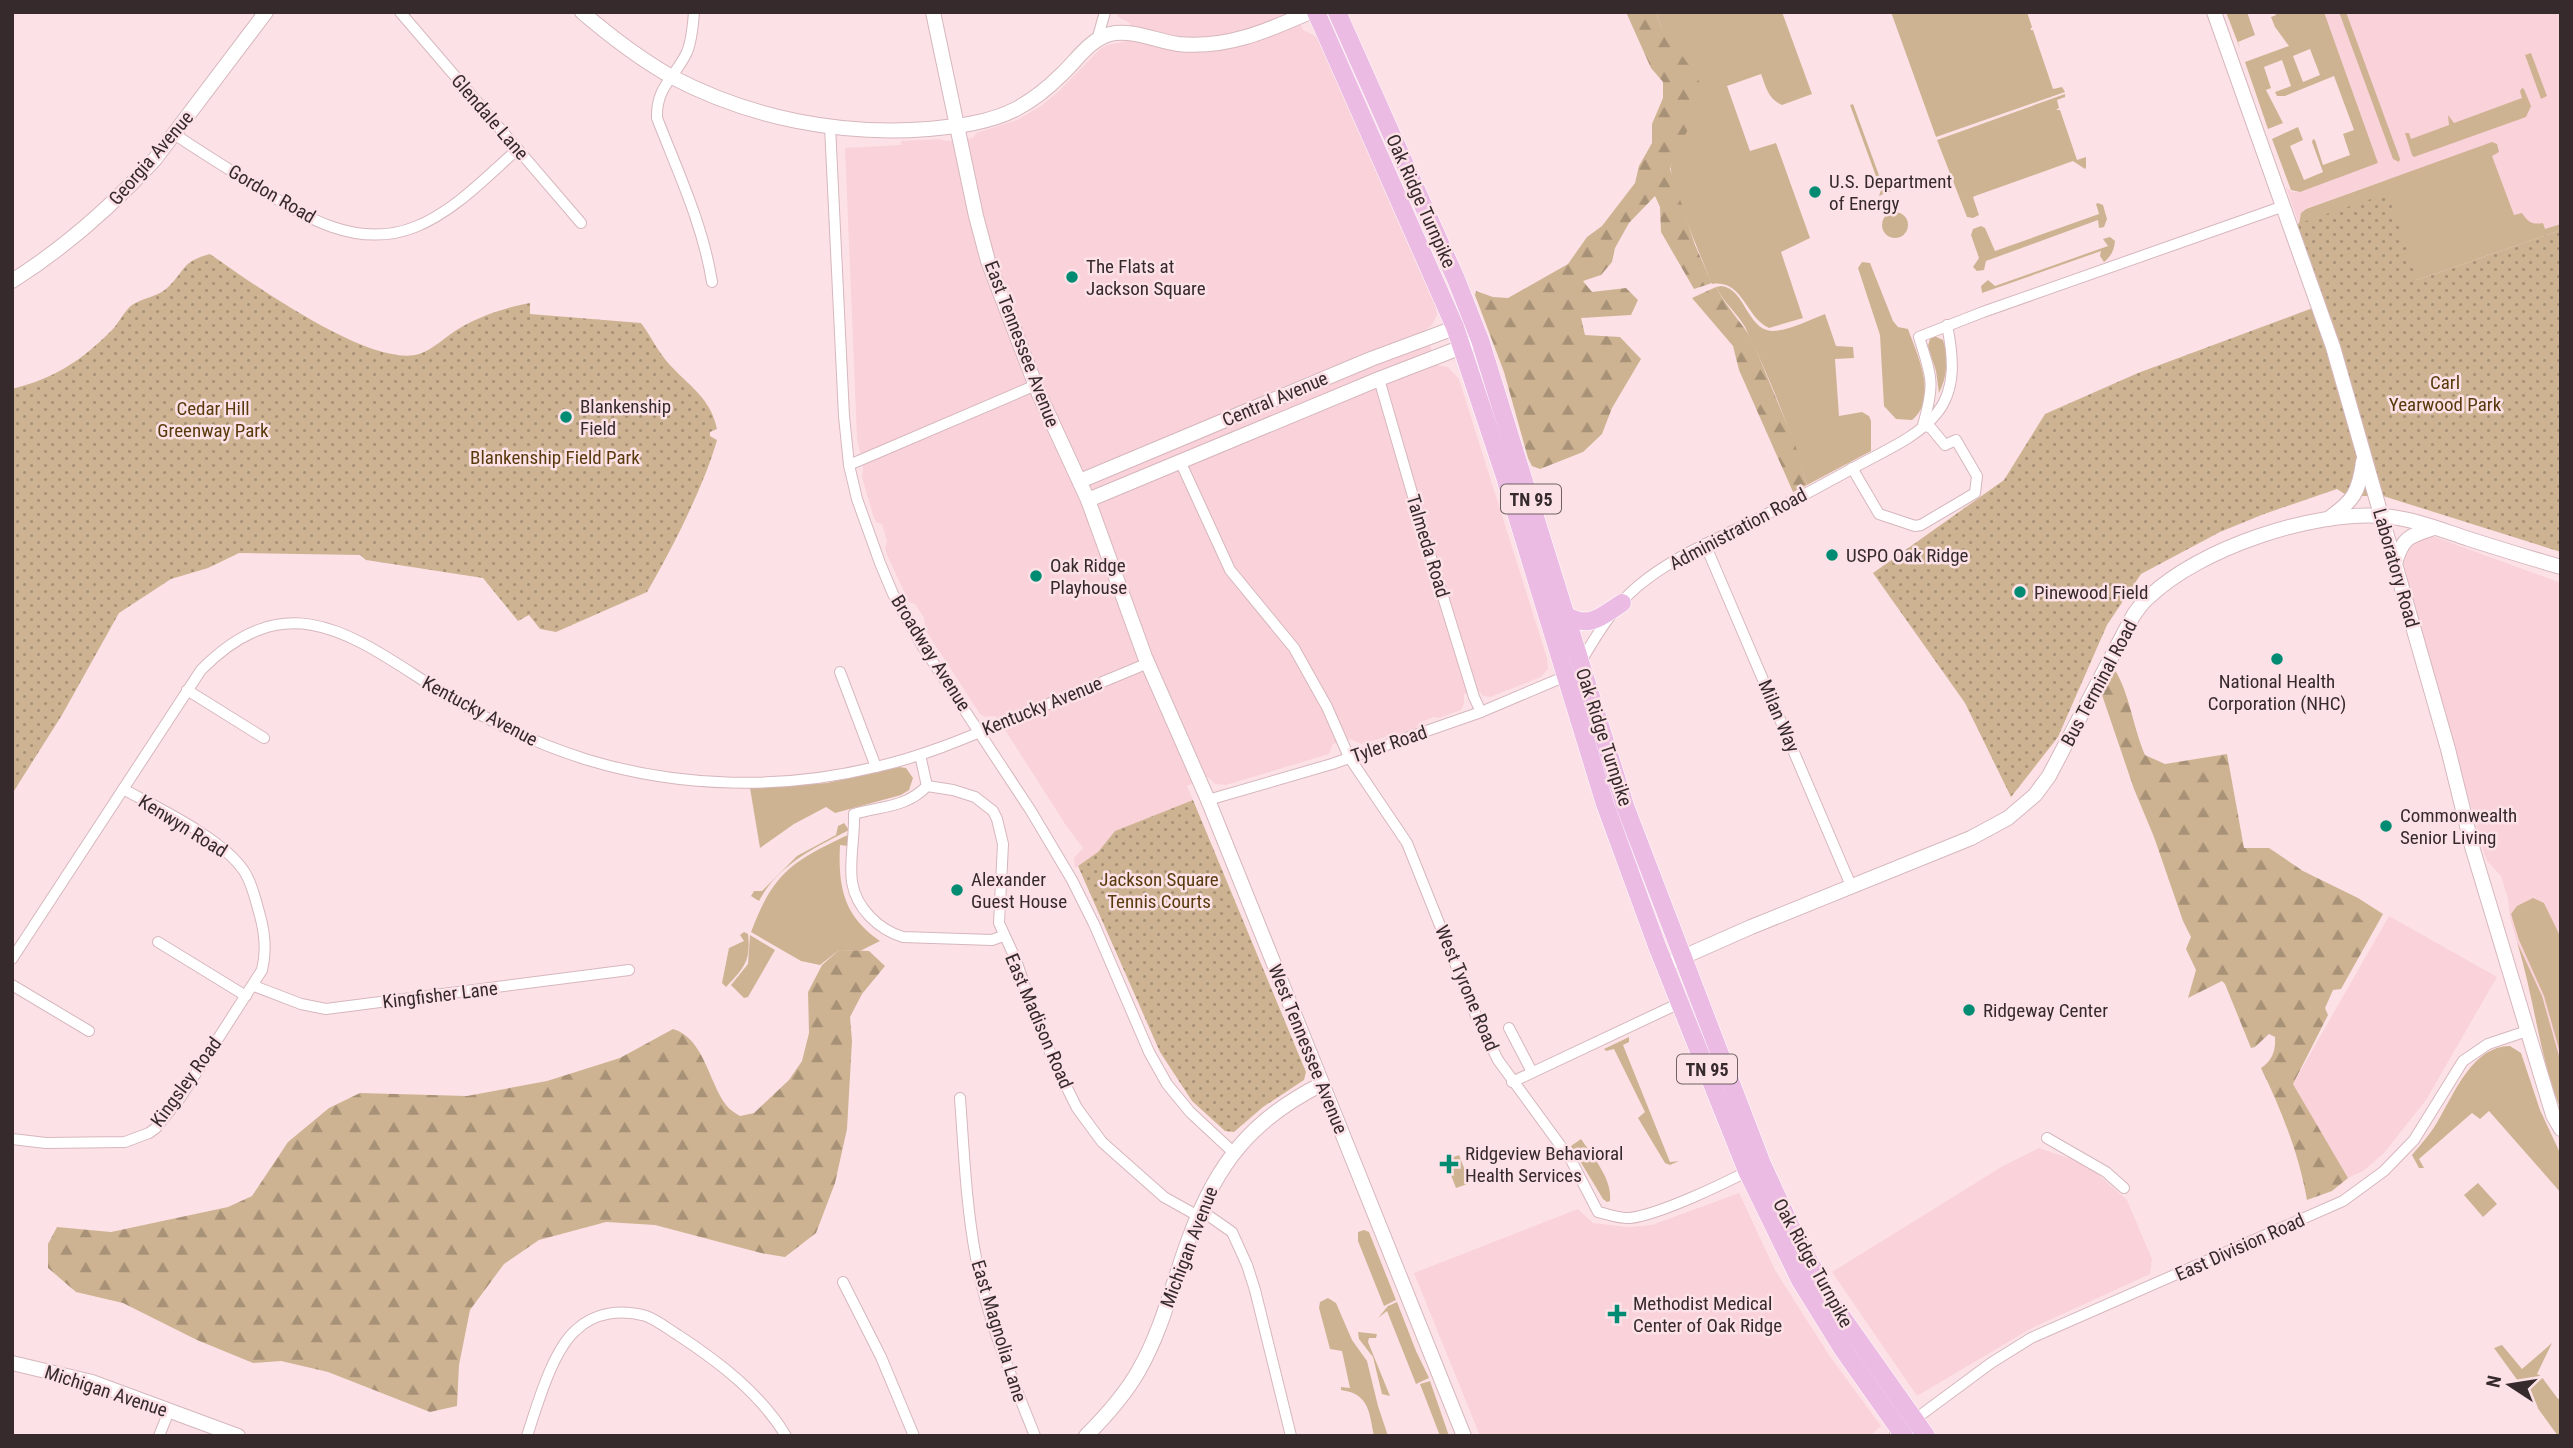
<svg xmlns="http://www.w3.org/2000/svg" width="2573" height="1448" font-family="'Roboto Condensed',sans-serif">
  <defs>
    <pattern id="forest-firs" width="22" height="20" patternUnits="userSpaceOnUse" patternTransform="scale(1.75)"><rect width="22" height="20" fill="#ceb392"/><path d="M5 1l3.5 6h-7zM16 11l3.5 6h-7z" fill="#a89277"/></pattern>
    <pattern id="park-dots" width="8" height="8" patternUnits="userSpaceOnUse" patternTransform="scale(1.75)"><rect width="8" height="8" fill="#ceb392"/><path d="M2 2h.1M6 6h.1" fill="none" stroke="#a89277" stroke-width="1.8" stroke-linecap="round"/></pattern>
  </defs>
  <rect width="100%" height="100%" fill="#fce2e7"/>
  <g fill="#fad2da">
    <path d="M1115,12H1295L1303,30L1317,37L1435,300L1437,315L1432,325L1425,331L1437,365L1448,367L1459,379L1547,658L1548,669L1541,677L1490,697L1483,696L1479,691L1464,694V704L1461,710L1439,718L1434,717L1421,722L1415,729L1361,744L1350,739L1333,744L1329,754L1226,785L1215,784L1208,777L1187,786L1193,800L1115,831L1098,852L1075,868L1074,858L1083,848L1067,827L1007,733L995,716L985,717L980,714L926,631L924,618L915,604L909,602L887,555L885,548L887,541L882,524L876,522L873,515L862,477L863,468L857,438L845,148L901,145V141L939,139L947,141L973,138L976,133L1017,120L1041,106L1059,91L1100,49L1107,45L1127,41L1130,23L1118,17Z"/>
    <path d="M2324,12H2561V230L2417,280L2385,180L2305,209L2300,216L2299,224L2286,187L2292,192H2300L2378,163Z"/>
    <path d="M2432,536L2561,583V1110L2545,1064L2529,983L2510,918L2508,899L2501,876L2487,861L2484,853L2404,570L2402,562L2408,542Z"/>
    <path d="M2389,916L2497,977L2426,1100L2384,1153L2363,1171L2348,1178L2293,1084Z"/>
    <path d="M2039,1148L2086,1164L2127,1200L2152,1259L2150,1274L2030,1329L1917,1396L1832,1272L2003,1166Z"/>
    <path d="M1739,1193L1775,1270L1829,1355L1881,1426L1870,1436H1480L1414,1273L1578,1209L1593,1223L1628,1227L1652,1225Z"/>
  </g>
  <g fill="#ceb392" fill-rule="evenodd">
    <path d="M1656,12H1782L1812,94L1782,105C1768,99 1766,87 1761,74L1727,86L1750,151L1776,143L1810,238L1781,252L1803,318L1769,328C1745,317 1743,279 1712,284C1705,266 1668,180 1671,166C1675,144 1691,121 1702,103L1661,27Z"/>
    <path d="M1891,12H2027L2032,27L2030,30H2033L2053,89L2062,87L2065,92L1936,137Z"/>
    <path d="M2226,12H2247L2255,35L2238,42L2241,51Z"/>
    <path d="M2275,12H2324L2378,163L2300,192L2291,190L2272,139L2298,127L2303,140L2290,146L2304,180L2323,172L2312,142L2313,139L2315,140L2323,165L2350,155L2343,134L2354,130L2334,76L2285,96H2277L2275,92L2291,86L2282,60L2264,67L2271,88L2266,90L2283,123L2268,129L2245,62L2289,46L2275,27L2271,17L2276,15ZM2310,49L2320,75L2303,82L2293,56Z"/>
    <path d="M2339,12H2346L2400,159L2399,162L2393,159Z"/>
    <path d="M2531,53L2547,96L2541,99L2525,55Z"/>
    <path d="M2522,88L2524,89L2531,106L2526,117L2414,157L2412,155L2405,133H2409L2411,139L2449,125L2448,115L2454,123L2522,98L2520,91Z"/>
    <path d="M2065,94V97L2057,100L2059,108L2056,110H2060L2077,160L2086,157V167L2085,169L2073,161L1975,196L1973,197L1979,215L1973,218L1967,217L1937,140Z"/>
    <path d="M1853,104L1884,189L1891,191L1879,196L1881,190L1850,105Z"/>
    <path d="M2492,142L2497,144L2499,152L2492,156L2514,215L2522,213C2528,222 2532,225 2543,223L2545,229L2561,224V230L2417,280L2299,224L2301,213L2306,209Z"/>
    <path d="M2098,203L2103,205L2107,219L2104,227L2099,228L2098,220L1986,261L1984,270L1977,271L1973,267L1979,258L1971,235L1973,229L1981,226L1985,228L1995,251L2099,214L2096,204Z"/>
    <circle cx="1895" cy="225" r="13"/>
    <path d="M2110,237L2115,241C2114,251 2111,256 2104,262L2100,256L2101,251L1982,293L1981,286L1988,280L1995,286L2108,246L2103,239Z"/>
    <path d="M1862,262L1870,263L1893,321L1898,327L1908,329C1917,354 1939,399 1912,420L1896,419L1884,406L1880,335L1858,268Z"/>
    <path d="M1721,286C1745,288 1747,330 1772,331C1789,331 1809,320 1825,314L1836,346L1853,347L1854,358L1835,359L1839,416L1862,412L1869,416L1871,421V451L1807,485C1791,431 1770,378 1745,327C1737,313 1724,303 1716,287Z"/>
    <path d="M1934,336L1943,340C1949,357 1947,378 1939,393L1936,371L1928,346L1930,339Z"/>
    <path d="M899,767L906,768L913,778L909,790L901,795L835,813L826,807L794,824L760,848L750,788L827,783Z"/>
    <path d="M844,823L849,830C814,848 778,865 759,901L751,896L754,891H762L797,856L836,835L838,826Z"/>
    <path d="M850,834L848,846L840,845C838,886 843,916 880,941L860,951L839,950L820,965L801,961L751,932C774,871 793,861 850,834Z"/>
    <path d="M2533,898L2544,903L2561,938V1056L2544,996L2519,940L2511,914L2517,906Z"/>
    <path d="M744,932L748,934C751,961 744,968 726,987L722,983L729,948L744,941L740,935Z"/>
    <path d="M750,935L775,950L748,997L744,998L731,985L748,964Z"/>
    <path d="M2517,942L2542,996L2561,1063V1110C2539,1056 2534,997 2517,942Z"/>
    <path d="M1629,1037V1042L1623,1045L1670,1162L1679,1161L1670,1165L1665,1163L1638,1118L1645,1112L1614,1049L1606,1051L1604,1049Z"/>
    <path d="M2510,1046L2521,1053L2540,1110L2561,1155V1193L2489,1111L2480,1119L2472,1113L2419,1159L2424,1168H2419L2412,1155C2422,1143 2432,1132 2439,1119C2455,1092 2473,1046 2510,1046Z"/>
    <path d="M1581,1139C1592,1155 1613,1180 1610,1201L1607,1202L1603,1199L1571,1146Z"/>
    <path d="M1459,1155L1470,1183L1456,1188L1445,1160Z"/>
    <path d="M2478,1183L2497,1204L2483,1217L2464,1195Z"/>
    <path d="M1364,1230L1369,1232L1396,1300L1384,1306L1358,1241V1232Z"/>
    <path d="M1328,1298L1336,1303L1352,1340L1367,1361L1378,1406L1388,1436H1374C1369,1411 1369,1394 1341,1390V1387L1350,1388L1342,1351L1330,1349L1319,1308L1320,1302Z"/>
    <path d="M1397,1302L1416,1351L1429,1378L1416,1384L1387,1311L1378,1318L1388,1306Z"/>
    <path d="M1358,1332L1377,1334L1376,1338H1369L1368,1342L1390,1396L1382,1394L1373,1357L1359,1339Z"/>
    <path d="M2552,1343L2537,1374L2541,1376L2558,1399L2561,1397V1436H2558L2494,1348L2502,1345L2522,1369Z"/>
    <path d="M1430,1381L1449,1436H1440L1420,1384Z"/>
  </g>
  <g fill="url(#forest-firs)">
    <path d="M1626,12H1656L1661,27L1697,76L1702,92L1703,103L1675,153L1670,169L1695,245L1712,283L1694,289L1661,232L1660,207L1655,196L1629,223L1615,248L1612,262L1601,275L1583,281L1592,292L1626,288L1638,300L1631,315L1581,318L1585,335L1620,337L1641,359L1612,408L1602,434L1583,452L1540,469L1532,466L1528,458L1504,372L1475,295L1476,291L1493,297L1508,298L1568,264L1587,237L1602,226L1635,183L1639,166L1652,143V124L1663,98V82L1651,68Z"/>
    <path d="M1716,287C1726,307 1741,321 1752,340L1795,444L1807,485L1793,492L1739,370L1733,346L1692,298Z"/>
    <path d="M2115,670C2130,695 2133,727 2145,755L2165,764L2227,754L2244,848H2269L2303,871L2358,898L2383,914L2341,989L2333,990L2325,1008L2328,1015L2293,1084L2348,1178L2332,1191L2307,1200C2299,1154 2281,1109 2261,1068C2272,1061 2276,1051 2275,1037L2269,1034L2255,1047L2251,1048L2225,984L2222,981L2188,998L2196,970L2186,949L2191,937L2183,921L2154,837L2134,789L2102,695Z"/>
    <path d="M839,950L869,951L885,966L862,994L850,1017L852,1041L847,1129L835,1183L816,1233L785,1257L761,1253L655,1225L606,1222L539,1240L504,1264L470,1310L459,1365L457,1406L430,1412L328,1372L281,1361L253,1363L197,1340L123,1303L76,1292L48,1268V1244L57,1227L111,1232L228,1207L252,1196L288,1142L329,1108L360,1093L467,1096L547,1081L620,1058L673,1029C704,1038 709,1083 726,1105C730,1110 735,1113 740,1116L754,1113L789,1080L802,1061L809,1033L808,992L822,965Z"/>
  </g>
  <g fill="url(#park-dots)">
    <path d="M2389,193L2417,280L2561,230V552L2383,496H2348L2337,489L2264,514L2220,532L2141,574L2107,625L2058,737L2011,797L1965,703L1873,573L2004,480L2045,414L2138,373L2318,306L2291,226Z"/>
    <path d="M210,254C250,282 371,369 419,354C433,350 447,335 460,328C480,316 507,307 530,303V314L641,323C651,336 658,352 669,364C688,385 711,398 717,429L710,432V436L717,440C704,486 672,549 647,592L556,632L540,629L529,615L518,621L483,578L366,560L360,555L239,553L208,568L171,579L119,613L62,715L12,794V389C55,378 81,361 112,330C119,323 124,311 132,305C142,298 156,297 166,289C186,271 180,262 210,254Z"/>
    <path d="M1193,800L1306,1072L1304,1080L1263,1107L1234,1132L1225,1131L1192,1101L1160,1052L1078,866L1098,852L1115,831Z"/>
  </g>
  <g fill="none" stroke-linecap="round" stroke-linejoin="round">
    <defs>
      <g id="minor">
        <path d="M400,12L581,223"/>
        <path d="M694,12C693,25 692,40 687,52C675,78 656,86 657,118C678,172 703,225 712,282"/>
        <path d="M1097,40L1105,12"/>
        <path d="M830,126L844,416L849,465L857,499L880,563L893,594L923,647L1031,811L1072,880L1094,924L1149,1052L1167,1084L1190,1112L1233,1152"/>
        <path d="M174,134C201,152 228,169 256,186C304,217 357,250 415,227C455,211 487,176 518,149"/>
        <path d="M1379,379L1428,548L1474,697L1481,712"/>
        <path d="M1923,425C1935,383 1932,378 1919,337L1983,312L2284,206"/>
        <path d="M1180,461L1230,570L1294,648L1327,707L1349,757L1407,843L1477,1018L1498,1060L1571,1160L1598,1212C1608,1214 1620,1219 1630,1218C1661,1214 1723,1184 1752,1169"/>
        <path d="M849,465L1036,385"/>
        <path d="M1852,468L1879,514L1915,526L1921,525L1975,493L1977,476L1956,440L1945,445L1931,428L1923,425"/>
        <path d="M1705,544L1852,888"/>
        <path d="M1580,663C1596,636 1613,607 1638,586C1675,555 1720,538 1763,516C1795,500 1826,483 1857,466C1884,451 1918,437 1937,413C1957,388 1953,355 1947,325"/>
        <path d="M840,672L876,767"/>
        <path d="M187,690L264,738"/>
        <path d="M920,755L927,786C906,808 881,806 854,814C855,836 849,860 852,882C856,908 879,930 903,937L992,940L1003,936"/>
        <path d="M927,786L953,790L975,797L993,811L997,819L1003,844L999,923L1016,960L1032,1008L1054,1062L1077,1108L1102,1142L1164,1197L1198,1216H1209L1232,1232L1247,1265L1255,1290L1291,1436"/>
        <path d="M1208,800L1332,764L1481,712L1566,676"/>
        <path d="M158,942L246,996"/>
        <path d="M12,959L201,670C295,575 364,646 453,699C496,725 540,745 588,760C681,788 782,790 876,767C921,757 964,739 1006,721C1053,702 1101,683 1148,663"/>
        <path d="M12,985L89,1031"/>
        <path d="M254,986L301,1004L326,1009L629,970"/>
        <path d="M1509,1028L1532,1072"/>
        <path d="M1512,1082L1684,1001"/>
        <path d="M960,1098C964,1152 966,1205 976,1258C987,1320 1012,1378 1035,1436"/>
        <path d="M2047,1138L2106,1172L2124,1188"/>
        <path d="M12,1139L46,1143L125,1142L149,1133L156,1128L180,1098L262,970C267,950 265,932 259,912C255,898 252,883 244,871C222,838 158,808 123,789"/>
        <path d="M843,1282L881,1357L914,1436"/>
        <path d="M1895,1434L1991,1363L2031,1338L2343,1201L2384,1171L2414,1140L2463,1061L2488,1044L2527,1031"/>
        <path d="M159,1436L169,1411"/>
        <path d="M527,1436C537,1406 552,1351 576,1330C595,1312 621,1309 646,1316C657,1320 668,1329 678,1335C719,1362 760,1393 786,1436"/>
      </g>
      <g id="tertiary">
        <path d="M582,12C610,36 640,59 672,77C750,118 841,136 928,129C958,126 989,123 1016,109C1033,100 1048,88 1062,74C1077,60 1089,40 1110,34C1133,29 1156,41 1178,44C1226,49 1267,31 1310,12"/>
        <path d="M933,12L976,216L988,261L1039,394L1088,500L1145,657L1208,800L1464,1436"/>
        <path d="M2214,12L2333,347L2448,749L2473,850L2553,1115L2561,1129"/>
        <path d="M12,281C66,247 112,206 155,159L266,12"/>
        <path d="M1080,481L1371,359L1465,324"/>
        <path d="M1088,500L1379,379L1480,340"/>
        <path d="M2328,519C2353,501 2359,493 2363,462"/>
        <path d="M2395,563C2403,537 2409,536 2434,528"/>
        <path d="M1665,965L1751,927L1971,838L2008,818L2035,795L2049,776L2133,616C2138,609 2143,601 2150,596C2201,548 2312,511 2382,516C2412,518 2441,530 2469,539C2500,549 2530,558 2561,567"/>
        <path d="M12,1363L92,1382L238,1436"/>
        <path d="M1086,1436C1106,1416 1125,1395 1139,1370C1163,1328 1173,1281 1190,1236C1217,1163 1252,1119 1322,1084"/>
      </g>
      <g id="trunk">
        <path d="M1316,12L1455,327L1505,477L1605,804L1657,946L1747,1171L1800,1280L1842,1348L1904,1436"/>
        <path d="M1337,12L1456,279L1480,340L1625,806L1762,1164L1792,1229L1830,1300L1926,1436"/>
        <path d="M1567,616C1590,629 1602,616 1622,603"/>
      </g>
    </defs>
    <use href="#minor" stroke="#d6b7bd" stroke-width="12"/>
    <use href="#tertiary" stroke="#d6b7bd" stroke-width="16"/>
    <use href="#trunk" stroke="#fff" stroke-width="19"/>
    <use href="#minor" stroke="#fff" stroke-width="10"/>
    <use href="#tertiary" stroke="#fff" stroke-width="14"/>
    <use href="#trunk" stroke="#ebbbe4" stroke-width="18"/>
  </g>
  <g fill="#018b72" stroke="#fce2e7" stroke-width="2.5">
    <circle cx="1815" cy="192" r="7"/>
    <circle cx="1072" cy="277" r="7"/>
    <circle cx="566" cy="417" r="7"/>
    <circle cx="1832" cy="555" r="7"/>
    <circle cx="1036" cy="576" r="7"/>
    <circle cx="2020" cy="592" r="7"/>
    <circle cx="2277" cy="659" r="7"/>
    <circle cx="2386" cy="826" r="7"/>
    <circle cx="957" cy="890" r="7"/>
    <circle cx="1969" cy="1010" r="7"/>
    <path d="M1445.5 1153.5h7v7h7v7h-7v7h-7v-7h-7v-7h7z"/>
    <path d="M1613.5 1303.5h7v7h7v7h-7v7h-7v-7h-7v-7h7z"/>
  </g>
  <g text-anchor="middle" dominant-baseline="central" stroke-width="5" stroke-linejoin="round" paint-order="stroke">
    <g fill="#fce2e7" stroke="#716164" stroke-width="2">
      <rect x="1501" y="484.5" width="60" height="29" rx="5"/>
      <rect x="1677" y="1054.5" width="60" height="29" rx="5"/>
    </g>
    <g font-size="18" font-weight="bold" fill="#362a2c">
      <text x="1531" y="499">TN 95</text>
      <text x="1707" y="1069">TN 95</text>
    </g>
    <g font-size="19" fill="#362a2c" stroke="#fce2e7">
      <text transform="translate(490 117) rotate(49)">Glendale Lane</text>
      <text transform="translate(151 158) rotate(-49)">Georgia Avenue</text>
      <text transform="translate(272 194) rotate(30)">Gordon Road</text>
      <text transform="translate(1421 201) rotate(66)">Oak Ridge Turnpike</text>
      <text transform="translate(1022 344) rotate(69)">East Tennessee Avenue</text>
      <text transform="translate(1275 399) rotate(-23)">Central Avenue</text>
      <text transform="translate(1738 529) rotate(-28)">Administration Road</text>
      <text transform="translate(1428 546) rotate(73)">Talmeda Road</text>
      <text transform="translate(2396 568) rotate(74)">Laboratory Road</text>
      <text transform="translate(931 653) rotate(58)">Broadway Avenue</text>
      <text transform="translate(2099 683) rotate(-62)">Bus Terminal Road</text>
      <text transform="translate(1042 706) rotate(-22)">Kentucky Avenue</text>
      <text transform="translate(480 711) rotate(28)">Kentucky Avenue</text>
      <text transform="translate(1779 716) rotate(67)">Milan Way</text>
      <text transform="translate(1604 737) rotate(72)">Oak Ridge Turnpike</text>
      <text transform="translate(1389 744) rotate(-19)">Tyler Road</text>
      <text transform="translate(183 826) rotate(32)">Kenwyn Road</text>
      <text transform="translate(1467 988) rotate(67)">West Tyrone Road</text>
      <text transform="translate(440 995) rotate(-7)">Kingfisher Lane</text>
      <text transform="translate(1039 1021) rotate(67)">East Madison Road</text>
      <text transform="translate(1308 1049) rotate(68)">West Tennessee Avenue</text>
      <text transform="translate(186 1082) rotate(-54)">Kingsley Road</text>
      <text transform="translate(1189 1247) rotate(-69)">Michigan Avenue</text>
      <text transform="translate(2240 1247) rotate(-24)">East Division Road</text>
      <text transform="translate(1813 1263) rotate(61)">Oak Ridge Turnpike</text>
      <text transform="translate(999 1331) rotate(73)">East Magnolia Lane</text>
      <text transform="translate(106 1391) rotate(18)">Michigan Avenue</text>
    </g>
    <g font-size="19" fill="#362a2c" stroke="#fce2e7" text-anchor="start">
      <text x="1829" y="181">U.S. Department<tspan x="1829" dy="22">of Energy</tspan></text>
      <text x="1086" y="266">The Flats at<tspan x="1086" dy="22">Jackson Square</tspan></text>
      <text x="580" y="406">Blankenship<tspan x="580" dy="22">Field</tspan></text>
      <text x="1846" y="555">USPO Oak Ridge</text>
      <text x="1050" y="565">Oak Ridge<tspan x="1050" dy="22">Playhouse</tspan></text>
      <text x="2034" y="592">Pinewood Field</text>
      <text x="2277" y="681" text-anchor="middle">National Health<tspan x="2277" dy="22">Corporation (NHC)</tspan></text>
      <text x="2400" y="815">Commonwealth<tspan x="2400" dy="22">Senior Living</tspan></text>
      <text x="971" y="879">Alexander<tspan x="971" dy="22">Guest House</tspan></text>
      <text x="1983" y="1010">Ridgeway Center</text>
      <text x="1465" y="1153">Ridgeview Behavioral<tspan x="1465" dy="22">Health Services</tspan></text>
      <text x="1633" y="1303">Methodist Medical<tspan x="1633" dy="22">Center of Oak Ridge</tspan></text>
    </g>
    <g font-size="19" fill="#583a0c" stroke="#fce2e7">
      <text x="2445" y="382">Carl<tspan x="2445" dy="22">Yearwood Park</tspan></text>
      <text x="213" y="408">Cedar Hill<tspan x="213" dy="22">Greenway Park</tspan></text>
      <text x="555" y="457">Blankenship Field Park</text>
      <text x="1159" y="879">Jackson Square<tspan x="1159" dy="22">Tennis Courts</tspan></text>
    </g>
  </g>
  <rect width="2573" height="1448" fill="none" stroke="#362a2c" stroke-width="28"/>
  <g transform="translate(2510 1385) rotate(282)" stroke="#fce2e7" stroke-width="5" paint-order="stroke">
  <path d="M0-5L12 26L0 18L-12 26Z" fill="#362a2c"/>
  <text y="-10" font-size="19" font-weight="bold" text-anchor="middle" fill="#362a2c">N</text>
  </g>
</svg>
